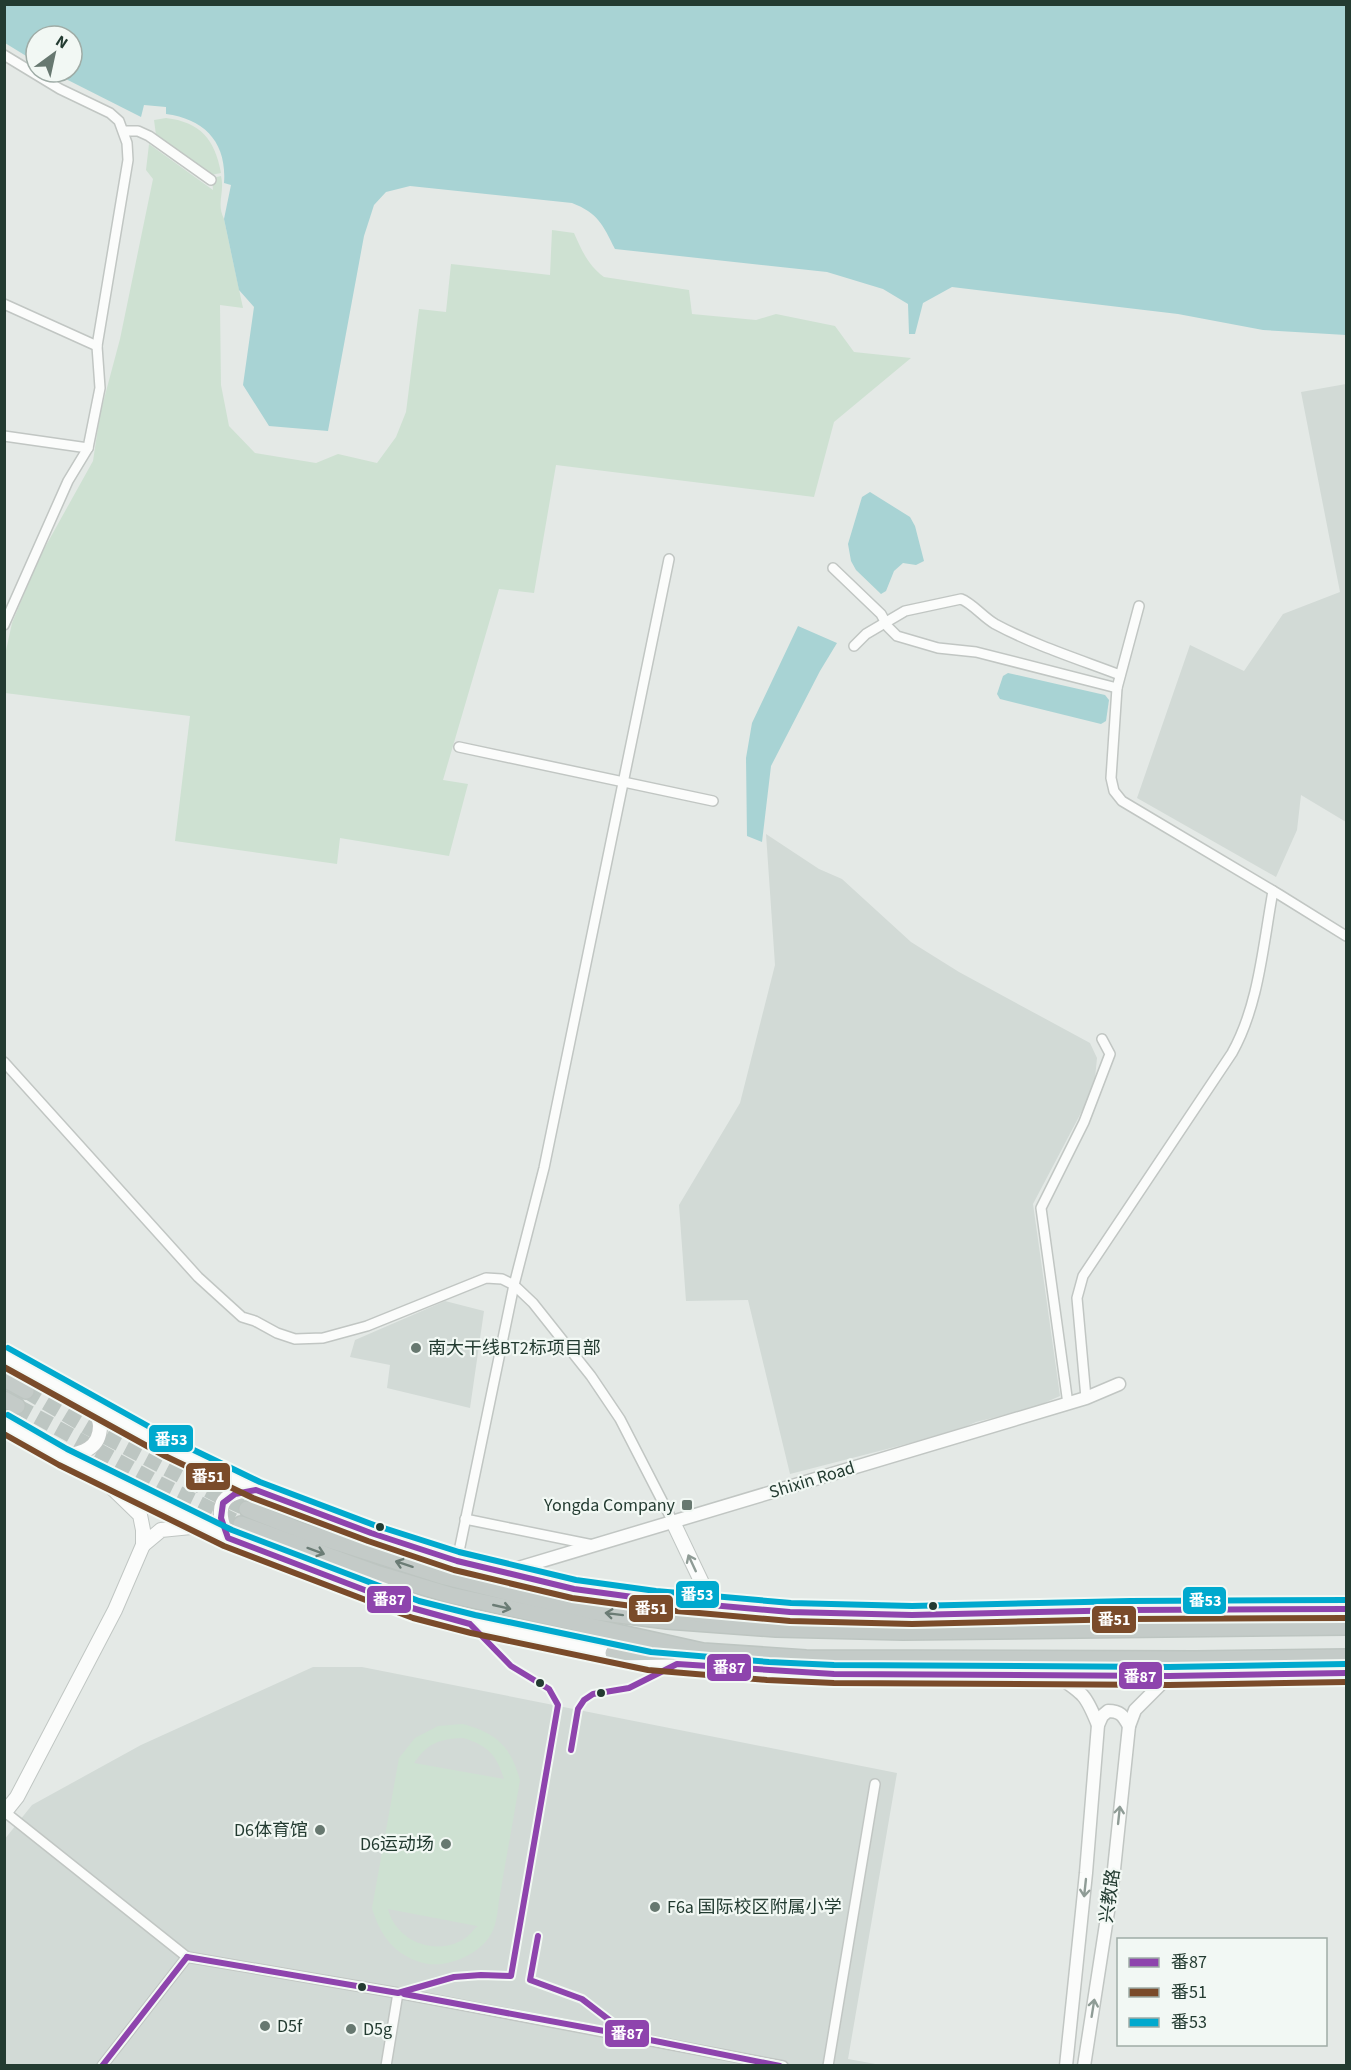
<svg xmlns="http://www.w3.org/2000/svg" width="1351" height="2070" font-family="'Source Sans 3','Noto Sans SC',sans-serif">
  <rect width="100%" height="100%" fill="#e4e9e6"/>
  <g fill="#d2dad6">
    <path d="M1346,384V822L1301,795L1297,830L1276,877L1137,798L1190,645L1244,671L1283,614L1340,592L1301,392Z"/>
    <path d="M766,834L819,869L842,879L911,942L959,972L1090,1043L1097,1058L1094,1088L1033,1204L1060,1396L1033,1408L976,1422L953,1432L790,1474L748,1300L686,1301L679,1205L740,1103L775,965Z"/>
    <path d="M445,1301L484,1311L470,1408L387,1388L390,1365L350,1357L355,1340Z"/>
    <path d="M313,1667H362L897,1773L848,2059L881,2065H5L4,1840L32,1805L141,1745Z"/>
  </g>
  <g fill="#cee1d2" fill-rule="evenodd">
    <path d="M166,118C200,122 215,139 221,173L211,175L191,159L156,135L154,120Z"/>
    <path d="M149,144L213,190L212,178L221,176C225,193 216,203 224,219L243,308L220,305L221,385L229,426L255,453L316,463L338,454L377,463L396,437L406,412L419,309L446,312L451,264L550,275L552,230L574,233C582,251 588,265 604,277L689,290L692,314L756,320L776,314L835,326L854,352L911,358L834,422L814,497L556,465L534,593L499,589L443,780L468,784L449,856L340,838L337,864L175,841L190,716L5,693V655L12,623L39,558L93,461L100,414L120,339L153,179L146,170Z"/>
    <path d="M463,1724C498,1734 510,1746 520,1780C514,1816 507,1853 501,1889C498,1902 498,1919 493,1930C483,1954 447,1969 423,1963C394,1955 380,1935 372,1908L399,1758L415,1738L438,1726ZM463,1738C487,1745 497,1755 504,1779L414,1763C428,1743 439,1739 463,1738ZM388,1909L477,1926H478C473,1930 469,1936 464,1939C435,1957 396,1941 388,1909Z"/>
  </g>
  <g fill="#a8d3d4">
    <path d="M4,5H1346V335L1263,330L1178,314L952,287L923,303L915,334H909L908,304L883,289L827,272L615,249C603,225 598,213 572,203L410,186L386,192L374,205L364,236L328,431L269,426L243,385L254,307L239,290L224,219L231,185L224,183C227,143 205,119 166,114V107L144,105L141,117L52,72H72V36H36V62L5,43Z"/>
    <path d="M870,492L910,517L915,526L924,561L916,565L903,563L894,571L886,591L881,594L856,570L851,561L848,544L862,497Z"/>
    <path d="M798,626L837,643L820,671L771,766L762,842L747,836L746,758L752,723Z"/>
    <path d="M1008,673L1105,695L1109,700L1106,721L1101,724L1000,699L997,694L1003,676Z"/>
  </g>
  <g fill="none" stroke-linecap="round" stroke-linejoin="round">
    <g stroke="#bdc6c2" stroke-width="15" stroke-dasharray="15 8" stroke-linecap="butt">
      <path d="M26,1391L87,1427L223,1498L247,1509"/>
      <path d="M17,1406L160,1484L241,1524"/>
    </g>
    <defs>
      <g id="minor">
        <path d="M4,55L60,89L110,113L119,121L127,143L128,160L97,346L100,388L88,448L68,481L4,625"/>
        <path d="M124,131H138L149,136L211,180"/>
        <path d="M4,304L97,346"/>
        <path d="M4,436L88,448"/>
        <path d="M833,568L881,614L888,627L897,636L938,648L976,652L1117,688"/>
        <path d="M1139,606L1117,688L1111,778L1114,791L1122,801L1280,895L1346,936"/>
        <path d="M854,646L866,634L905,611L961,599C972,603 983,617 995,624C1034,645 1078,659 1120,675"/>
        <path d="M459,747L713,801"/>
        <path d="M4,1062L198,1277L242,1317L255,1321L277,1333L295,1339L323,1338L367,1326L486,1278L502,1279L514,1285L533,1303L591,1376L620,1419L673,1522"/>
        <path d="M1086,1398L1077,1298L1083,1276L1232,1053C1259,1005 1263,945 1273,891"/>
        <path d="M1068,1404L1041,1208L1084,1122L1110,1054L1102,1039"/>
        <path d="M465,1519L593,1545"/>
        <path d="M457,1561L514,1285L544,1168L669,559"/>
        <path d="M5,1812L187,1957L398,1993L783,2066"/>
        <path d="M102,2066L187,1957"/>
        <path d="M386,2066L398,1993"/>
        <path d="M828,2066L875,1784"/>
      </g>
      <g id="tertiary">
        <path d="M505,1572L1086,1398L1119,1384"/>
        <path d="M1057,1676C1084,1694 1086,1695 1098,1725"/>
        <path d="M1066,2066L1086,1873L1098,1725L1102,1716L1108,1711C1120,1711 1123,1715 1129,1726"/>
        <path d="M1084,2066L1113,1879L1129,1726L1135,1710L1169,1676"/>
      </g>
      <g id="secondary">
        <path d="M4,1356L169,1448L256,1490L371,1533L457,1561L584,1590"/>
        <path d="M4,1423L63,1457L228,1538L416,1610L473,1624L650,1661L768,1671L834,1674L1169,1676L1346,1673"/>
        <path d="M63,1457C82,1453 100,1449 100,1426C100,1420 96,1412 94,1407"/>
        <path d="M673,1522L712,1604"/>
        <path d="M228,1538C214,1509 219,1491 254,1490"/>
        <path d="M143,1545L161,1530L201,1526"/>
        <path d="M656,1600L790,1612L912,1615L1130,1610L1346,1609"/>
        <path d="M5,1812L17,1797L115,1610L143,1545V1530L140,1515L106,1482"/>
      </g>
      <g id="trunk">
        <path d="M4,1379L26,1391"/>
        <path d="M4,1399L17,1406"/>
        <path d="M247,1509L302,1531L445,1577L579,1610L667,1621L776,1629L903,1632L1346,1627"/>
        <path d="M241,1524L379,1574L450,1595L703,1651L806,1658L1196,1659L1346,1657"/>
        <path d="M574,1589L708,1616"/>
        <path d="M613,1653L679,1652"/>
      </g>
    </defs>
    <use href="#minor" stroke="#c1c6c3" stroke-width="12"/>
    <use href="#tertiary" stroke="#c1c6c3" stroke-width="15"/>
    <use href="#secondary" stroke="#c0c6c3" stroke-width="16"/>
    <use href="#trunk" stroke="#bdc5c1" stroke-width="18"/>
    <use href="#minor" stroke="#fbfcfb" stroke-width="9"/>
    <use href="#tertiary" stroke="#fbfcfb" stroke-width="12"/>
    <use href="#secondary" stroke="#fbfcfb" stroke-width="14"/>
    <use href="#trunk" stroke="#c4cbc8" stroke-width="15"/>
    <defs>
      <g id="bus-1">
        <path d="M571,1750L578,1709L584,1700L593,1694L629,1688L677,1664L834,1674L1169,1676L1346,1673"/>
        <path d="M538,1936L530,1980L582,1999L630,2036L780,2066"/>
        <path d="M187,1957L398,1993L454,1977L481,1975L511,1976L558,1705L549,1689L511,1666L470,1624L412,1608L228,1538L221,1518L223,1503L235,1494L256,1490L371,1533L457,1561L574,1589L655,1600L790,1612L912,1615L1130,1610L1346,1609"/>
        <path d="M404,1994L626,2035"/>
        <path d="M102,2066L187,1957"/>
      </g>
      <g id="bus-2">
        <path d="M4,1367L165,1456L253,1498L368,1541L454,1570L572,1598L654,1609L790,1621L912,1624L1130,1619L1346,1618"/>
        <path d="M4,1434L59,1465L224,1546L413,1618L471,1633L648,1670L767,1680L834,1683L1169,1685L1346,1682"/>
      </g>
      <g id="bus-3">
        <path d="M8,1348L173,1440L260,1482L374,1525L459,1552L576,1580L656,1591L791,1603L912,1606L1130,1601L1346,1600"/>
        <path d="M8,1415L67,1449L232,1530L419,1601L475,1615L651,1652L769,1662L834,1665L1169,1667L1346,1664"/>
      </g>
    </defs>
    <use href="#bus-1" stroke="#f2f8f4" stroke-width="10"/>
    <use href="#bus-2" stroke="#f2f8f4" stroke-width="10"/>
    <use href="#bus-3" stroke="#f2f8f4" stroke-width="10"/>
    <use href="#bus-1" stroke="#8e44ad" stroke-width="6"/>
    <use href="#bus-2" stroke="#7a4b2a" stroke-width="6"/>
    <use href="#bus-3" stroke="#00a9ce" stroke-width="6"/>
  </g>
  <defs><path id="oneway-shaft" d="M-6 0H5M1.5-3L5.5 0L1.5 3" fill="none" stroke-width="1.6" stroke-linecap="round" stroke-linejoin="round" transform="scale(1.5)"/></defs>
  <g stroke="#6b7c75">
    <use href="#oneway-shaft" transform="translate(316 1551) rotate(20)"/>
    <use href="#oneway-shaft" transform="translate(404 1564) rotate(-162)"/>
    <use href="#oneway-shaft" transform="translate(502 1607) rotate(13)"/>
    <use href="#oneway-shaft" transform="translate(614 1614) rotate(-173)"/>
  </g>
  <g stroke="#8f9c96">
    <use href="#oneway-shaft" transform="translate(692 1563) rotate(-115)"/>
    <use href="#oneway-shaft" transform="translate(1119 1815) rotate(-84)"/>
    <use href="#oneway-shaft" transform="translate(1085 1888) rotate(96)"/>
    <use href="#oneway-shaft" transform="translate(1093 2008) rotate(-81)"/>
  </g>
  <g fill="#677870" stroke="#f2f8f4" stroke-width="2">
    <circle cx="416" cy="1348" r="6"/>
    <rect x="681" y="1499" width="12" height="12" rx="3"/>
    <circle cx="320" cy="1830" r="6"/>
    <circle cx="446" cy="1844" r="6"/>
    <circle cx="655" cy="1907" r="6"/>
    <circle cx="265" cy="2026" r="6"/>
    <circle cx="351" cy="2029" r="6"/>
  </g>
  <g fill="#233b31" stroke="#f2f8f4" stroke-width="2">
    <circle cx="380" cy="1527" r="5"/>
    <circle cx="933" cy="1606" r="5"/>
    <circle cx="540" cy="1683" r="5"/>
    <circle cx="601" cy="1693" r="5"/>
    <circle cx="362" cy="1987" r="5"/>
  </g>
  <g text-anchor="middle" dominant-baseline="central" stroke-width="4.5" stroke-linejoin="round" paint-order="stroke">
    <g font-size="18" fill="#233b31" stroke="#f2f8f4" text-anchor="start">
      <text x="428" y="1348">南大干线BT2标项目部</text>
      <text x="675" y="1505" text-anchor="end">Yongda Company</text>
      <text x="308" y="1830" text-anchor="end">D6体育馆</text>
      <text x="434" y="1844" text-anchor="end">D6运动场</text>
      <text x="667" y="1907">F6a 国际校区附属小学</text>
      <text x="277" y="2026">D5f</text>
      <text x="363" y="2029">D5g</text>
    </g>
    <g font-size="18" fill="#233b31" stroke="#f2f8f4">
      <text transform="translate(812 1480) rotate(-17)">Shixin Road</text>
      <text transform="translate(1110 1896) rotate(-82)">兴教路</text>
    </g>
  </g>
  <g stroke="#f2f8f4" stroke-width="2">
    <rect x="148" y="1424" width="46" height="29" rx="6" fill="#00a9ce"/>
    <rect x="185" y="1462" width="46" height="29" rx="6" fill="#7a4b2a"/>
    <rect x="675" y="1580" width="45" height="29" rx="6" fill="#00a9ce"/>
    <rect x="366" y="1585" width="46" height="29" rx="6" fill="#8e44ad"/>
    <rect x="1182" y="1586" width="45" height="29" rx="6" fill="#00a9ce"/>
    <rect x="628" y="1594" width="46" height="29" rx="6" fill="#7a4b2a"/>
    <rect x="1091" y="1605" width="46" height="29" rx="6" fill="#7a4b2a"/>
    <rect x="706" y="1653" width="46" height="29" rx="6" fill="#8e44ad"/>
    <rect x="1118" y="1661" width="45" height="29" rx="6" fill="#8e44ad"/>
    <rect x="604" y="2019" width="46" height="29" rx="6" fill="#8e44ad"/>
  </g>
  <g font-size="16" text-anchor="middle" font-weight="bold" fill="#fff">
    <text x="171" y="1445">番53</text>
    <text x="208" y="1482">番51</text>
    <text x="697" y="1600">番53</text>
    <text x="389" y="1605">番87</text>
    <text x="1205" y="1606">番53</text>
    <text x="651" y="1614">番51</text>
    <text x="1114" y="1625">番51</text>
    <text x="729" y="1673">番87</text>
    <text x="1140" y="1682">番87</text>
    <text x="627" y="2039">番87</text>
  </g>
  <rect width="1351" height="2070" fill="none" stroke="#233b31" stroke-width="12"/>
  <rect x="1117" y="1938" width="210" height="108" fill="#f2f8f4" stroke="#9faca6" stroke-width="1.5"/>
  <rect x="1129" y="1958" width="30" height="9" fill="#8e44ad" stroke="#9faca6" stroke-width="1.5"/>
  <text x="1171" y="1968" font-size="18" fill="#233b31">番87</text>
  <rect x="1129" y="1988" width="30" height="9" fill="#7a4b2a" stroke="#9faca6" stroke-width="1.5"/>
  <text x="1171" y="1998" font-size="18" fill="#233b31">番51</text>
  <rect x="1129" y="2018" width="30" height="9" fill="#00a9ce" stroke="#9faca6" stroke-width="1.5"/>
  <text x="1171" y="2028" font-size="18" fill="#233b31">番53</text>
  <g transform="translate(54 54) rotate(33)"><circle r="28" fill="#f2f8f4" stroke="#9faca6" stroke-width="1.5"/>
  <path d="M0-4.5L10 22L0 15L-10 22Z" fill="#677870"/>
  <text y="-9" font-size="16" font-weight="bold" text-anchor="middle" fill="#233b31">N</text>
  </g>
</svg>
